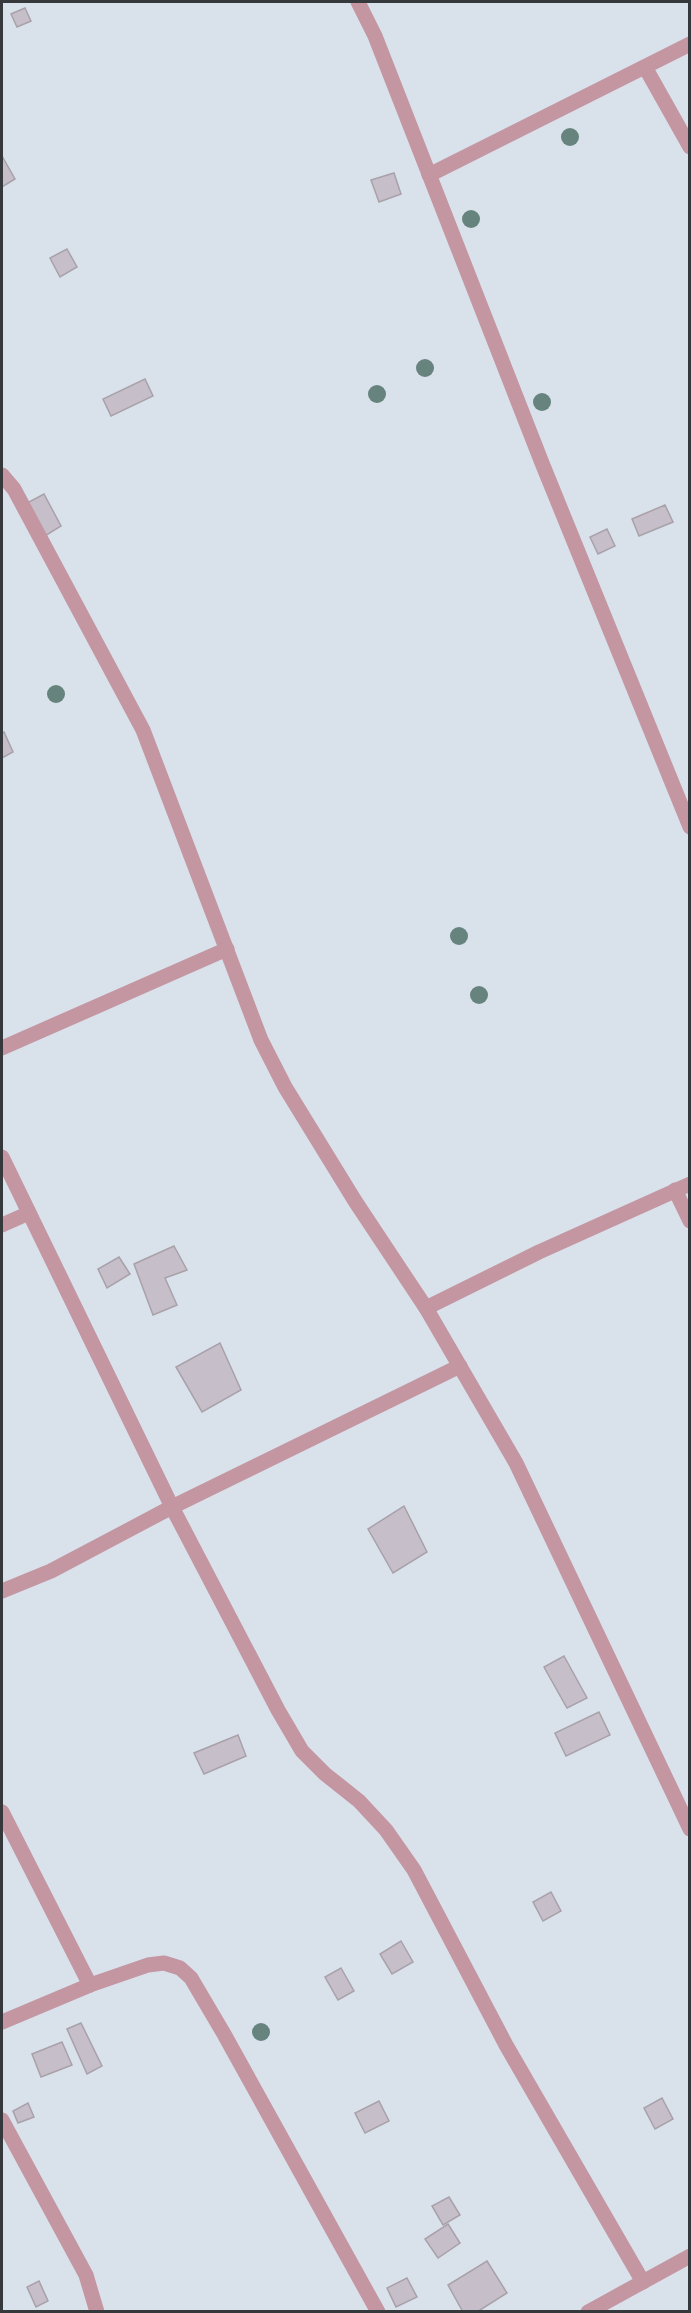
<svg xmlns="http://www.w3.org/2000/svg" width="691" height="2313" font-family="Karla,sans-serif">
  <rect width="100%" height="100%" fill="#d9e2eb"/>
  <g fill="#c6bfc9" stroke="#a8a1aa" stroke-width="1.5">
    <path d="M25,8L31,21L17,27L11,14Z"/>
    <path d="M2,156L15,179L2,187Z"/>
    <path d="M394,173L401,194L379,202L371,180Z"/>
    <path d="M67,249L77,267L60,277L50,258Z"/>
    <path d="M145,379L153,396L111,416L103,399Z"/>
    <path d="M44,494L61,526L45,536L27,503Z"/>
    <path d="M665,505L673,522L639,536L632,519Z"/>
    <path d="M607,529L615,546L598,554L590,537Z"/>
    <path d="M4,732L13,752L2,758V734Z"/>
    <path d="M174,1246L187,1270L165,1278L177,1305L153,1315L134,1264Z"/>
    <path d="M119,1257L130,1274L107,1288L98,1269Z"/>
    <path d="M220,1343L241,1390L202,1412L176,1367Z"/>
    <path d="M404,1506L427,1552L393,1573L368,1529Z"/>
    <path d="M564,1656L587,1698L567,1708L544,1667Z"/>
    <path d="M599,1712L610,1735L566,1756L555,1733Z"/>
    <path d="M238,1735L246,1756L204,1774L194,1753Z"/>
    <path d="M551,1892L561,1911L543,1921L533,1902Z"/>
    <path d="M401,1941L413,1962L392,1974L380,1954Z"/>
    <path d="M341,1968L354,1991L338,2000L325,1977Z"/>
    <path d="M81,2023L102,2066L87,2074L67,2029Z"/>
    <path d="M62,2042L72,2065L41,2077L32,2054Z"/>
    <path d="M662,2098L673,2119L655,2129L644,2108Z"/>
    <path d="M379,2101L389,2121L365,2133L355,2113Z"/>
    <path d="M28,2103L34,2117L18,2123L13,2111Z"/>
    <path d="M449,2197L460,2215L443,2225L432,2206Z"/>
    <path d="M448,2224L460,2243L438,2258L425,2239Z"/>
    <path d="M487,2261L507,2293L477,2312H463L448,2285Z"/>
    <path d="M407,2278L417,2297L396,2307L387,2288Z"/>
    <path d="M39,2281L48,2301L36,2307L27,2287Z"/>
  </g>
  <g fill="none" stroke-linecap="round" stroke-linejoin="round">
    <g stroke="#c396a2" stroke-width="15">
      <path d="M358,2L375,36L542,463L690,827"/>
      <path d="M645,67L690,147"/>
      <path d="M429,175L690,44"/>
      <path d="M2,475L14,489L143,730L261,1040L285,1087L355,1201L426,1308L516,1463L690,1829"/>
      <path d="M2,1048L227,949"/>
      <path d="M2,1157L172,1507L278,1710L302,1751L325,1774L359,1801L386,1830L414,1870L506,2045L643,2282"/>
      <path d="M675,1190L690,1221"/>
      <path d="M2,1225L29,1213"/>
      <path d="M426,1308L539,1252L690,1184"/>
      <path d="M2,1591L51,1571L172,1507L460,1366"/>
      <path d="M2,1812L90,1985"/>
      <path d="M2,2022L90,1985L148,1965L164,1963L180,1968L191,1978L224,2034L378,2312"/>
      <path d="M2,2120L86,2275L97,2312"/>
      <path d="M588,2312L690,2256"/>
    </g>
  </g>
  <g fill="#67837e">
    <circle cx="570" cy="137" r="9"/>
    <circle cx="471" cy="219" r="9"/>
    <circle cx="425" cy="368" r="9"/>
    <circle cx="377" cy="394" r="9"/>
    <circle cx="542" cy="402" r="9"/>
    <circle cx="56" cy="694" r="9"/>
    <circle cx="459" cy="936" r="9"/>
    <circle cx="479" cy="995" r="9"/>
    <circle cx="261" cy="2032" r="9"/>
  </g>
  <rect width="691" height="2313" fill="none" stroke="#35393c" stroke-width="6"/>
</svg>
